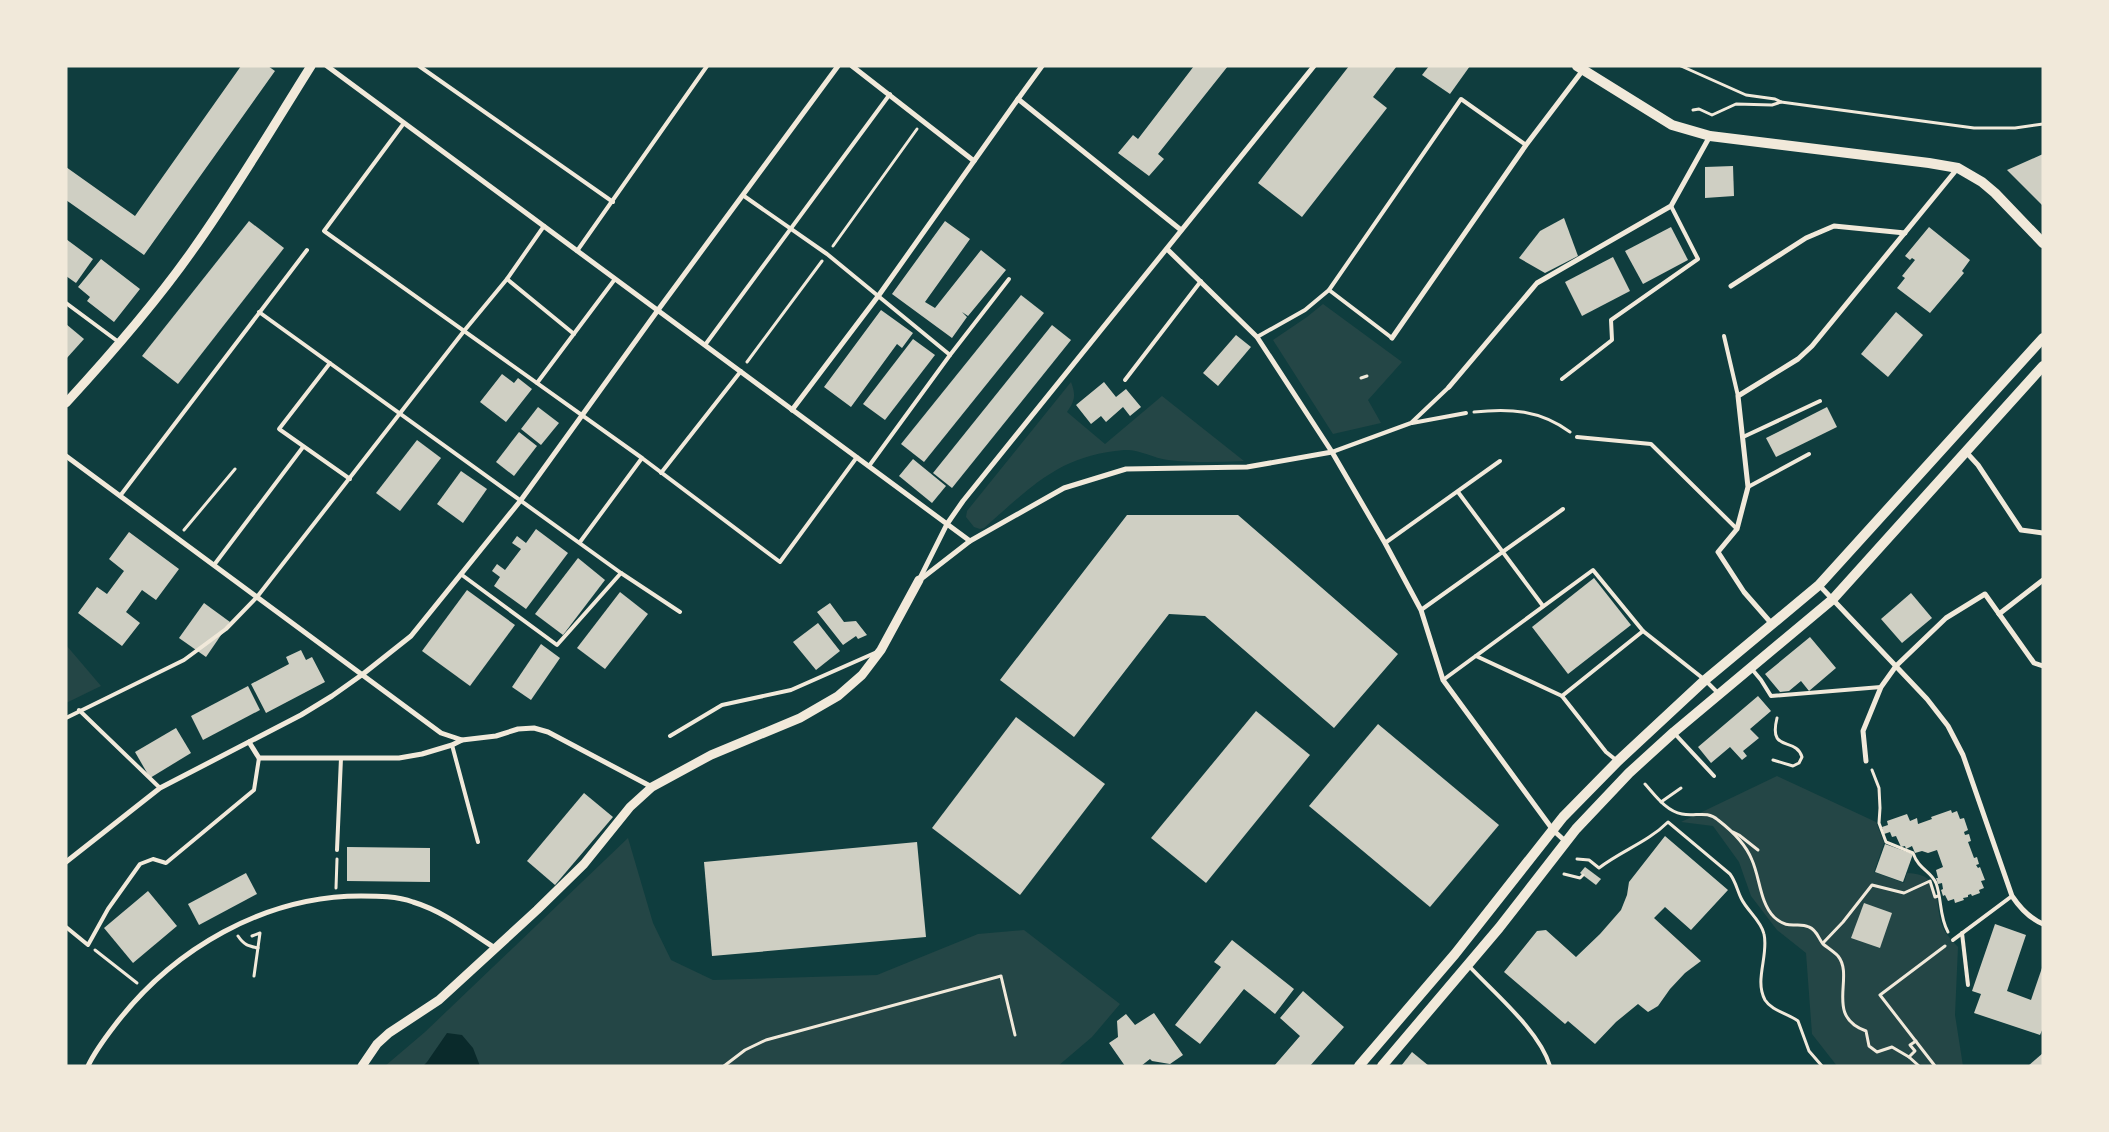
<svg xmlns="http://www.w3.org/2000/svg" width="2109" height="1132" font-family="Overpass,sans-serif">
  <rect width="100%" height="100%" fill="#0f3d3e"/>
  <g fill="#244646">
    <path d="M1323,304L1402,362L1368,400L1381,423L1333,434L1273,340L1307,317Z"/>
    <path d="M1071,382C1076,395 1075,401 1067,412L1105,444L1162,396L1244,461C1219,462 1193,463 1168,460C1153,458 1139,449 1124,450C1059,455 1030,488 984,528L980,529L974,527L966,517L967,511Z"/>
    <path d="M66,645L101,686L66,703Z"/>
    <path d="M1777,776L1876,822L1884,843L1874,872L1904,883L1907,873C1943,874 1934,899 1942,925C1944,933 1953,941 1958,947L1955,1015L1963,1066H1837L1812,1034L1806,953L1777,930L1751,896L1739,862L1713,826L1681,822Z"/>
    <path d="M628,838L653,923L671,960L713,980L877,975L978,934L1024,930L1120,1004L1092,1037L1058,1066H385L425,1032Z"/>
  </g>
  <path fill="#0a2a2b" d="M447,1033L462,1035L473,1048L480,1066H423L427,1062Z"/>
  <g fill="#cfcfc3">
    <path d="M241,66H268L275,71L144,255L66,200V167L135,216Z"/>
    <path d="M1194,66H1228L1158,154L1164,159L1149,176L1118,153L1133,135L1138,139Z"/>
    <path d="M1349,66H1397L1373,97L1387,108L1302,217L1258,183Z"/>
    <path d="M1429,66H1470L1450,94L1422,75Z"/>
    <path d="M2043,154V206L2007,170Z"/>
    <path d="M1733,166L1734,196L1705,198V167Z"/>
    <path d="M1564,218L1578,256L1545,273L1519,258L1540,231Z"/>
    <path d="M249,221L284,248L178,384L142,356Z"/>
    <path d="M945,221L970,239L925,302L935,308L981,250L1006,270L968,316L962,312L967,317L952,338L892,294Z"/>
    <path d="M1671,227L1688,260L1643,284L1625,251Z"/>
    <path d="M1929,227L1970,260L1962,271L1964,273L1930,313L1897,288L1905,278L1902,276L1915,260L1912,258L1910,260L1905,256Z"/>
    <path d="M66,239L93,259L76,283L66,276Z"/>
    <path d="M1613,257L1630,291L1582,316L1565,282Z"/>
    <path d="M101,259L140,289L114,322L87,301L90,297L78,287Z"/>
    <path d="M1021,295L1044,313L924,462L901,444Z"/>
    <path d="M881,310L913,333L902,348L897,344L851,407L824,387Z"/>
    <path d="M1896,312L1923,335L1888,377L1861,354Z"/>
    <path d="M66,324L84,339L66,359Z"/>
    <path d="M1052,325L1071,340L952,488L933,473Z"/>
    <path d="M1236,335L1251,347L1218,386L1203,373Z"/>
    <path d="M913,339L935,355L885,420L863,404Z"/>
    <path d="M502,374L514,383L518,378L532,389L506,422L480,402Z"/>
    <path d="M1104,382L1116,397L1126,389L1141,407L1130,416L1123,407L1106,422L1101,416L1091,424L1076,405Z"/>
    <path d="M538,407L559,423L541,445L521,429Z"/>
    <path d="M1827,407L1837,427L1776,457L1766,438Z"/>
    <path d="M519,432L537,446L514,476L496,462Z"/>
    <path d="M417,440L441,458L400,511L376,493Z"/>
    <path d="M913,459L946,486L932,503L899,476Z"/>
    <path d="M461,471L487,489L463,523L437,504Z"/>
    <path d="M1127,515H1238L1398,654L1334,728L1205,616L1169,614L1074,737L1000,680Z"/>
    <path d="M536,529L568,553L526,609L494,586L500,577L492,571L497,564L505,570L521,549L512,543L517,536L526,543Z"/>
    <path d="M129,532L179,569L156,600L142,590L126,612L140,623L122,646L78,613L97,587L107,594L124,571L109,559Z"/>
    <path d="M578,558L605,580L563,635L535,614Z"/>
    <path d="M1594,578L1631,625L1568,674L1532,627Z"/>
    <path d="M467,590L515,625L470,686L422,651Z"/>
    <path d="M620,592L648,614L605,669L577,648Z"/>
    <path d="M1911,593L1932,618L1902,643L1881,619Z"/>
    <path d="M204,603L230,622L206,657L179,638Z"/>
    <path d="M830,603L844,622L856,621L867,635L858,639L856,636L843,645L817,612Z"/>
    <path d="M818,623L840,651L816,670L793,642Z"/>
    <path d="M1810,637L1836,668L1809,691L1801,681L1789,691L1780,692L1765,674Z"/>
    <path d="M541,644L560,658L531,700L512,687Z"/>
    <path d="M301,650L306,660L312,657L325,682L266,713L251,684L289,664L286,657Z"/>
    <path d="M248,686L260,710L203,740L191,716Z"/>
    <path d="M1758,696L1771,711L1750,729L1759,738L1743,751L1747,756L1742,760L1730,747L1711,763L1698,747Z"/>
    <path d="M1256,711L1310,755L1206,883L1151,838Z"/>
    <path d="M1016,717L1105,784L1020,895L932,828Z"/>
    <path d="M1378,724L1499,825L1430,907L1309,806Z"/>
    <path d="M176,728L191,753L150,778L135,752Z"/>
    <path d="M584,793L613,817L555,885L527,861Z"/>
    <path d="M1951,810L1952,813L1957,811L1960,819L1964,818L1968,830L1964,832L1965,835L1969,834L1971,841L1968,842L1974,858L1977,857L1979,864L1976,865L1978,868L1980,867L1985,880L1981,881L1984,888L1979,890L1980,893L1972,896L1971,894L1968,895V897L1963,898L1964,900L1955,903L1954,899L1948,901L1945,895L1943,896L1941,890L1943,889L1942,883L1938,884L1936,878H1938L1936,870L1943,867L1937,850L1928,853L1922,851L1915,853L1912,846L1906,849L1905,846L1901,847L1896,836L1892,837L1890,832L1884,834L1882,827L1888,825L1887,821L1907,814L1910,821L1917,818L1918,824L1932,819L1931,817Z"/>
    <path d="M1665,836L1728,890L1691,930L1665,907L1654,918L1701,961L1685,973L1670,989L1658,1006L1648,1012L1638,1004L1616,1022L1595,1044L1568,1021L1565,1024L1504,972L1537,931L1546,930L1576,957L1600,934L1621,910L1627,895L1629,882Z"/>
    <path d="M917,842L926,937L712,956L704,862Z"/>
    <path d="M1885,844L1913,854L1903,882L1875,872Z"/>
    <path d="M347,847L430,848V882L347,881Z"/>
    <path d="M1585,867L1601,879L1596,885L1580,873Z"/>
    <path d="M246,873L257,894L199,925L188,904Z"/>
    <path d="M148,891L177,926L133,963L104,928Z"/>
    <path d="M1864,903L1892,913L1880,948L1851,938Z"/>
    <path d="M1995,924L2026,935L2007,991L2031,1000L2043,965V1028L2040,1035L1974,1013L1981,994L1972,991Z"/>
    <path d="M1232,940L1294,989L1275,1014L1244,989L1200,1044L1175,1025L1221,967L1214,962Z"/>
    <path d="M1303,991L1344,1027L1310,1066H1274L1300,1036L1280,1018Z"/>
    <path d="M1154,1013L1183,1055L1170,1064L1152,1061L1150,1059L1141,1066H1125L1109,1043L1118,1037L1117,1021L1126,1014L1135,1025Z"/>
    <path d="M1412,1052L1429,1066H1401Z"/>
    <path d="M2043,1053V1066H2028Z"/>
  </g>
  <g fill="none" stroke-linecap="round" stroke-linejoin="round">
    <g stroke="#f1e9da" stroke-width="3">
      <path d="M1681,66L1746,95L1775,99L1781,102L1974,128H2015L2043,124"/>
      <path d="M1693,110L1699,109L1712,115L1736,104L1772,105L1781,102"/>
      <path d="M833,246L917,129"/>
      <path d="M747,362L822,261"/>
      <path d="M1361,378L1367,376"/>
      <path d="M1474,412C1510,408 1540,410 1570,432"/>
      <path d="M184,530L235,469"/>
      <path d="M1773,760L1793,766L1799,763L1802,757C1796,736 1768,754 1777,718"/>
      <path d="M1872,770L1879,788L1880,808L1879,823L1886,842L1913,853C1919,870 1930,870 1936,883C1942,899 1939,916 1948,932"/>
      <path d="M1645,784C1655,795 1666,811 1682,814C1695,817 1707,810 1718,820C1731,830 1746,845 1752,860C1760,878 1760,903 1774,917C1789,931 1797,921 1809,927C1817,930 1818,938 1823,944C1828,948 1833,951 1838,956C1855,977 1824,1016 1866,1031L1869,1046L1877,1052L1892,1047L1909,1057L1919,1066"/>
      <path d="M1661,802L1681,788"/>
      <path d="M1733,832L1739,835L1758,850"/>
      <path d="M1577,859L1589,860L1599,868C1621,851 1648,842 1668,822L1730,874C1736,882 1737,890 1741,898C1747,911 1761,920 1764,934C1769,955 1754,980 1765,1000C1772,1011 1787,1013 1798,1021L1809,1051L1822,1066"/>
      <path d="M1564,874L1580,878L1583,875"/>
      <path d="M336,888L337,859"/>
      <path d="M238,936C244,945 248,946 258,948"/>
      <path d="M252,936L260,933L254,976"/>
      <path d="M1823,943L1843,922L1872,885L1904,893L1930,881L1935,897L1938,896"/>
      <path d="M95,950L137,983"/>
      <path d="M1909,1057L1915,1051L1910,1045L1916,1041"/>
      <path d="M724,1066L745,1050L766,1040L1001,976L1015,1035"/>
      <path d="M1935,1066L1880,995L1945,946"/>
    </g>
    <g stroke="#f1e9da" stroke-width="4">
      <path d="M419,66L613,202"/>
      <path d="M404,123L324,231L642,458L780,562L857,457"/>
      <path d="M744,196L827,254L950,355"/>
      <path d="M577,251L707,66"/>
      <path d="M507,279L574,334"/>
      <path d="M1329,290L1392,338"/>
      <path d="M66,303L120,343"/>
      <path d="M259,312L621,573L680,612"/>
      <path d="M1724,336L1738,396"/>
      <path d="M1257,337L1305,310L1329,290L1461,99L1526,145"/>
      <path d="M705,345L890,94"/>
      <path d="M330,363L279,429L350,479"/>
      <path d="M1562,379L1612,340L1611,320L1698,259L1671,206"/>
      <path d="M1125,380L1201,281"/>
      <path d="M537,383L615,279"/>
      <path d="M1412,423L1466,413"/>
      <path d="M1577,437L1651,444L1737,529"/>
      <path d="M1743,437L1820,401"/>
      <path d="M1332,452L1411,423L1449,387"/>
      <path d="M869,466L950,355L1009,279"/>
      <path d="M661,473L741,371"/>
      <path d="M1748,487L1809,454"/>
      <path d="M1458,492L1543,606"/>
      <path d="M120,496L307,250"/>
      <path d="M580,542L642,458"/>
      <path d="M1385,543L1500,461"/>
      <path d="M214,565L303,447"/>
      <path d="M462,575L557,645L621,573"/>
      <path d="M1421,610L1563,509"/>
      <path d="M1476,656L1562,696L1606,752L1616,760"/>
      <path d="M1751,668L1761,680L1771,696L1881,687"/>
      <path d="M1443,680L1593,570L1643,631L1705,680L1718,693"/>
      <path d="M1562,696L1643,631"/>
      <path d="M79,710L160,788"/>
      <path d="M66,718L184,660L226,629L257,597L464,331L507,279L544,226"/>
      <path d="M1675,734L1714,776"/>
      <path d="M670,736L722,705L791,690L877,652"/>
      <path d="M452,745L478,842"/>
      <path d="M337,850L341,758"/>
      <path d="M66,927L88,945L108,909L140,864L153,859L166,863L254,790L259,758"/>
      <path d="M1962,933L1968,985"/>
      <path d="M1953,940L2012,896"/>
      <path d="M1469,966C1495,994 1539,1030 1550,1066"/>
    </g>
    <g stroke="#f1e9da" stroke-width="5">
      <path d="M327,66L970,541"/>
      <path d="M852,66L974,161L1018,99L1181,230"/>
      <path d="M1018,99L1042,66"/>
      <path d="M1167,249L1257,337L1332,452L1385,543L1421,610L1443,680L1553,830L1565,841"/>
      <path d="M1731,286L1806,238L1834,226L1905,233"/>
      <path d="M1392,338L1526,145L1583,70"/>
      <path d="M1449,387L1537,283L1671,206L1710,136"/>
      <path d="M792,410L879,295L974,161"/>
      <path d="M1966,452L1978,465L2021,530L2043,533"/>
      <path d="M66,456L441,733L462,740"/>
      <path d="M921,579L970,541L1064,488L1126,469L1247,467L1332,452"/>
      <path d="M919,580L947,524L963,501L1314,66"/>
      <path d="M1819,585L1927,699L1948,726L1963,755L2012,896C2020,908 2029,918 2043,924"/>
      <path d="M1999,614L2043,580"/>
      <path d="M1772,624L1744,592L1718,552L1737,529L1748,487L1738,396L1798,359L1812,346L1957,169"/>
      <path d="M249,742L259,758H399L422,754L452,745L462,740L496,736L518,729L534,728L548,732L652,787"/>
      <path d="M1866,761L1863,731L1881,687L1896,666L1946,618L1985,594L2034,663L2043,666"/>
      <path d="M66,862L160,788L301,715L332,696L363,674L411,636L521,500L658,310L838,66"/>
      <path d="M88,1066C95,1051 105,1038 115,1025C173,949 264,896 361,896C378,896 397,896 413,902C443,911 470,932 495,948"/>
    </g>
    <g stroke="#f1e9da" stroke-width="9">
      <path d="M66,403C111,354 154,305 192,251C235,191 272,128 311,66"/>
      <path d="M362,1066L377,1044L389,1033L439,1000L537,910L584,864L630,807L652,787L711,755L800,718L838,696L862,675L881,650L919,580"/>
    </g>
    <g stroke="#f1e9da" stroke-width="10">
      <path d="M1577,66L1672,125L1710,136L1929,163L1958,168L1982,182L1995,193L2043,243"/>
      <path d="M1359,1066L1455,954L1563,817L1618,761L1705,680L1819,585L2043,338"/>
      <path d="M1382,1066L1499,928L1576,829L1629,773L1674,732L1833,599L2043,366"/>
    </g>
  </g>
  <rect width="2109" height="1132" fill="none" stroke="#f1e9da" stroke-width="135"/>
</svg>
